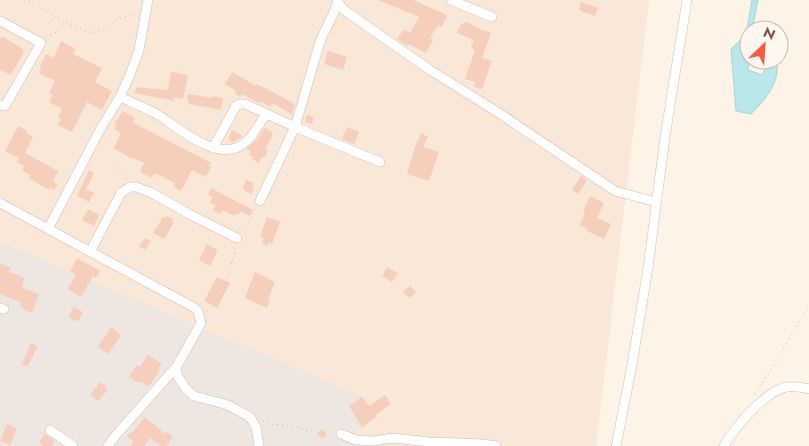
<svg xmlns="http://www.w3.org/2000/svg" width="809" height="446" font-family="Jost,sans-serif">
  <rect width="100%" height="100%" fill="#fef3e7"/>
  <path fill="#f9e7d7" d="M0,0H649L596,446H0Z"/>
  <path fill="#eee6e1" d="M0,242L368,399L352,446H0Z"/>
  <path fill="#b9e7ea" stroke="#9ed9dd" d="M752,0H758L752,30H749L748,70L762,75L768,62L777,65C779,84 764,101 751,114L736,111L731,49L746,35Z"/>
  <g fill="#f6cebc">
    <path d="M378,0H413L447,15L442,27L438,25L430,38L433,40L426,53L408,44L407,46L397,39L404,29L410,33L419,17Z"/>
    <path d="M581,2L598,8L595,16L579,10Z"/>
    <path d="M467,22L484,31L485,30L491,33L482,58L492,61L482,89L474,87L476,82L465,79L475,50L471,48L474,40L457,33L461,24Z"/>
    <path d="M3,37L23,49L22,51L24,52L11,75L0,70V38Z"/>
    <path d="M61,41L75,49L73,54L102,68L95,82L112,91L102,110L87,102L72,132L58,125L61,119L58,117L62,109L49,102L53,95L49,93L55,81L39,73L41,68L40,67L46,54L54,58Z"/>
    <path d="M328,51L347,57L343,70L324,64Z"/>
    <path d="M171,72L188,75L183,99L174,97V101L135,93L136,87L168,90Z"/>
    <path d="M232,72L256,86L257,84L295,104L292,114L272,103L270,107L260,101L259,103L242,94L240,97L235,94L236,91L225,84Z"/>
    <path d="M188,94L213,98V96L223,98L221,110L189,104V101L187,100Z"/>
    <path d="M123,111L135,118L132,122L211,163L209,166L211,167L206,177L192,170L181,191L174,187L175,183L155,173L152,178L140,172L144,163L131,157L130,158L114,148L121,133L114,129L116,125L114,124Z"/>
    <path d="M307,115L314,117L312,124L305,122Z"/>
    <path d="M18,126L27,131L26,133L33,137L25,153L58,171L53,181L58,184L54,190L50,188L49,190L29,178L31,175L22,171L24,166L17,162L19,158L5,151Z"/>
    <path d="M347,127L359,132L354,144L342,139Z"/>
    <path d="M265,128L272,132V133L273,134L265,150L268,151L264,158L262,157L259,163L252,159L253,157L249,155L251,152L247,149L257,139Z"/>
    <path d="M232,130L243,136L233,142L228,139Z"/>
    <path d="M421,133L428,137L423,147L439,152L429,181L407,174L415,147Z"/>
    <path d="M89,170L94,173L86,189L94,193L89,202L77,196Z"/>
    <path d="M581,176L587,180L578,194L572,190Z"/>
    <path d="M246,180L254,183L252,187H254L251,194L244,190L243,187Z"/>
    <path d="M211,188L253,210L250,216L240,211L239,215L236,213L234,216L222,210L220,214L213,210L216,205L210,203L213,197L208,194Z"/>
    <path d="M590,196L604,203L597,218L611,224L604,239L587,231L588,229L580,225L585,213L583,212Z"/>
    <path d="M88,209L99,215L94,226L82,220Z"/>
    <path d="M167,216L173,219L172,221L174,222L164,239L153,233L163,217L166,218Z"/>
    <path d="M267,217L280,222L272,244L269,242L267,246L262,243L264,238L260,237Z"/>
    <path d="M145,238L151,241L145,250L139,246Z"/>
    <path d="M207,244L218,250L210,266L199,260Z"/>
    <path d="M77,258L100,271L96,278L93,276L81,297L68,289L76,274L70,271Z"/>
    <path d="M0,263L11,268L9,272L24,278L22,288L39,294L32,313L23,310L24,308L20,306L22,303L0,294Z"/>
    <path d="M387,267L398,273L392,282L382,276Z"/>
    <path d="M255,272L275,282L268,299L270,300L267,308L245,298Z"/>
    <path d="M217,277L230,283L217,308L204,301Z"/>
    <path d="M410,286L416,293L409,298L403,291Z"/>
    <path d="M73,307L83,312L78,322L69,317Z"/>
    <path d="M111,327L121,335L108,354L98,347Z"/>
    <path d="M31,343L38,346L27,367L22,364Z"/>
    <path d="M148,355L162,364L158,370L160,371L148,387L140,381L139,383L129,377L137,365L140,367Z"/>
    <path d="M100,382L106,386L105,388L108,390L98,401L90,395Z"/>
    <path d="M385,395L391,404L375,415L376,417L362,427L349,406L362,397L369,406Z"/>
    <path d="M145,417L165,434L167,432L173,437L166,446H161L150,438L144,446H130L134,442L127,436L130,432L132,433Z"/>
    <path d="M7,424L17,429L10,445L0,441Z"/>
    <path d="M323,429L327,435L322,439L317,433Z"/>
    <path d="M45,434L55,441L51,446H44L39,443Z"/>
  </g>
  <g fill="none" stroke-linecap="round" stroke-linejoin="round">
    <defs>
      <g id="minor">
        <path d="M451,0L492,17"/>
        <path d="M338,2L344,10L430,70L499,113L615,191L656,202"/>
        <path d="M0,21L41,43L5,106L0,105"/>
        <path d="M120,97C131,102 144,107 155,113C178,127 215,162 242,145C253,138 259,124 266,114"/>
        <path d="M213,148L236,106L240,104H245L295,127L380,162"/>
        <path d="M260,201L295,127L320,42C325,28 335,15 338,0"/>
        <path d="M0,203L193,307L198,311L201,323L177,366L176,372L179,378L186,389L194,396L228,405L250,417L256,427L259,446"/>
        <path d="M48,229L101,128L120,97L130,75L139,50L148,0"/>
        <path d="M90,252L121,193L130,187H136L152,193L189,214L237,238"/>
        <path d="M0,308L4,309"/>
        <path d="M50,430L73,446"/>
        <path d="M341,434L356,440L372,441L393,438L429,442L483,444L496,446"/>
        <path d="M108,446L116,435L177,366"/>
        <path d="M616,446L632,365L648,268L665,137L687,0"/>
        <path d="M724,446C735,427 764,392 786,387C794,386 801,387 809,389"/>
      </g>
    </defs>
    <use href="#minor" stroke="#d4bcae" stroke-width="10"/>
    <g stroke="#dcb19e" stroke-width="1" stroke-dasharray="1 4" stroke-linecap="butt">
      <path d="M24,0L35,4L65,23"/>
      <path d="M46,37L57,32L65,23L93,33L108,27L118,19L136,14"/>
      <path d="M117,166L126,180"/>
      <path d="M241,230L250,221L256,209"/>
      <path d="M206,311L218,300L226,285L236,246"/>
      <path d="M755,395L809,306"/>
      <path d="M263,421L268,424L294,426L303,430L312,431L320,428"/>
    </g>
    <use href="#minor" stroke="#fff" stroke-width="9"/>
  </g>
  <g transform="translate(764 45) rotate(25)"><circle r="24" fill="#fff7ef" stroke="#cab7ac"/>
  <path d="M0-4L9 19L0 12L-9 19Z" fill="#f25a42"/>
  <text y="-8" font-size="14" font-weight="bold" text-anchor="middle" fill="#7b5648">N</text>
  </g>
</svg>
